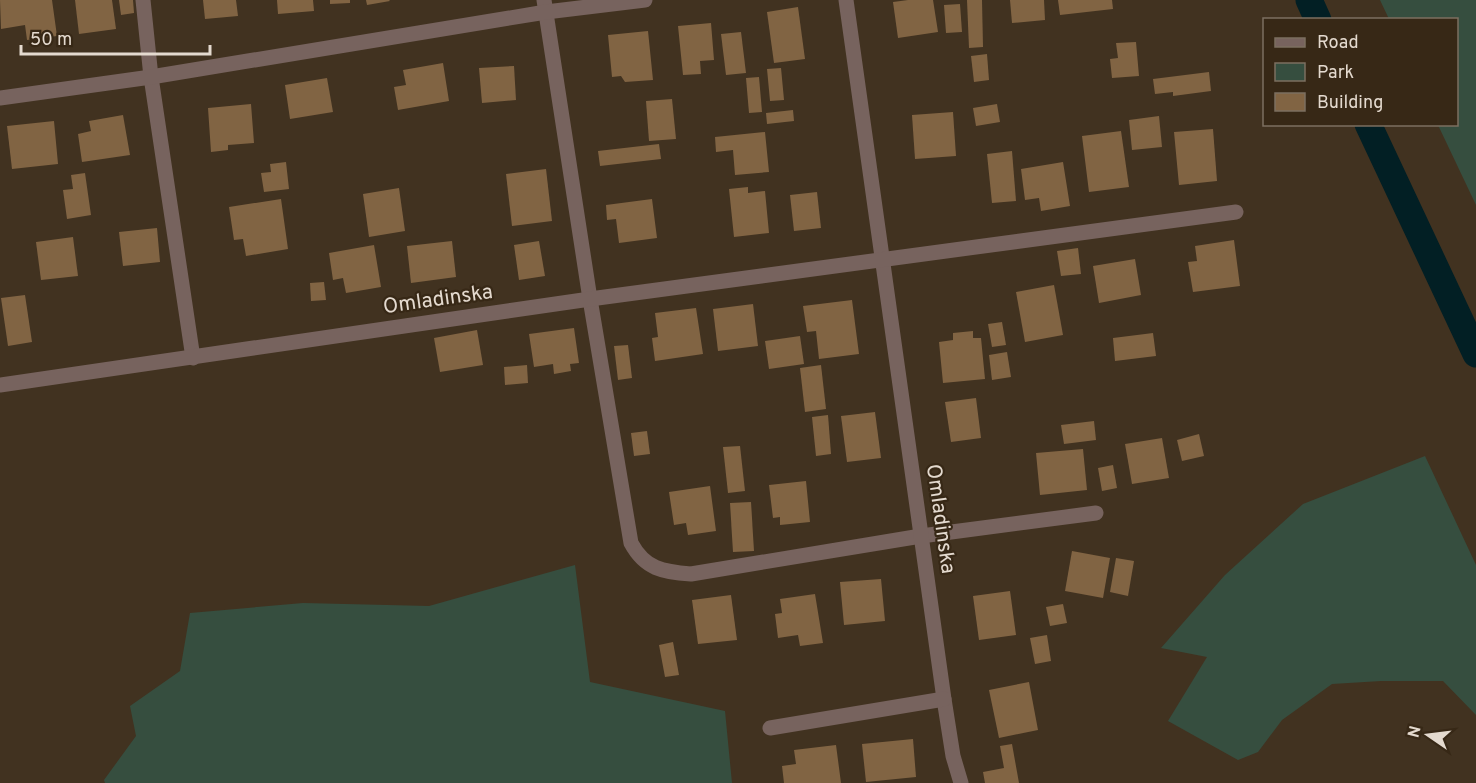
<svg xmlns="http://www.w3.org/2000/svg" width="1476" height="783" font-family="Overpass,sans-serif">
  <rect width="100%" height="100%" fill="#413220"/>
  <g fill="#364e3f">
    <path d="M1380,0H1476V205L1438,125L1456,124V20L1389,19Z"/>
    <path d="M1425,456L1476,565V715L1443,681H1381L1332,684L1282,720L1258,752L1238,760L1168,721L1207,657L1161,648L1225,575L1303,504Z"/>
    <path d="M575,565L590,682L725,711L732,783H105L104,780L136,736L130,706L180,671L190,613L303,603L429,606Z"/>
  </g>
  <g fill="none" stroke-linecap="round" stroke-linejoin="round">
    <g stroke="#021f24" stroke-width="27">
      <path d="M1309,0L1318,20"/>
      <path d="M1368,124L1476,354"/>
    </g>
  </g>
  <g fill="#816443">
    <path d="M0,0H52L57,36L27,40L25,25L1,29Z"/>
    <path d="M75,0H112L116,29L79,34Z"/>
    <path d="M119,0H133L134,13L121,15Z"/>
    <path d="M203,0H236L238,16L205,19Z"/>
    <path d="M277,0H313L314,11L278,14Z"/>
    <path d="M330,0H350V3L330,4Z"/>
    <path d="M366,0H389L390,1L367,5Z"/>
    <path d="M908,0H933L938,32L898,38L893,2Z"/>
    <path d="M967,0H982L983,47L969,48Z"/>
    <path d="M1010,0H1044L1045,20L1012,23Z"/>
    <path d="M1058,0H1112L1113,9L1060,15Z"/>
    <path d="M960,4L962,32L946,33L944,5Z"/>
    <path d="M798,7L805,59L774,63L767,12Z"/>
    <path d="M711,23L714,60L700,61L701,74L683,75L678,26Z"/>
    <path d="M648,31L653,80L625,82L621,76L612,77L608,35Z"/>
    <path d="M741,32L746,73L726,75L721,34Z"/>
    <path d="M1136,42L1139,76L1112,78L1110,59L1118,58L1116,43Z"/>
    <path d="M987,54L989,80L974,82L971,56Z"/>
    <path d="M443,63L449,101L398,110L394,87L406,85L403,70Z"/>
    <path d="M514,66L516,100L482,103L479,68Z"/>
    <path d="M781,68L784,100L770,101L767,69Z"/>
    <path d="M1209,72L1211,91L1173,96V92L1155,94L1153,79Z"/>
    <path d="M759,77L762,112L749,113L746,78Z"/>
    <path d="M327,78L333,112L290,119L285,85Z"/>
    <path d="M672,99L676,139L649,141L646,101Z"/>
    <path d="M251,104L254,143L228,145V150L211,152L208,108Z"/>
    <path d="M997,104L1000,122L976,126L973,108Z"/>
    <path d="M793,110L794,121L767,124L766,113Z"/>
    <path d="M953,112L956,156L915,159L912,115Z"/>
    <path d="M123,115L130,155L82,162L78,134L91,131L89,121Z"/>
    <path d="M1159,116L1162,147L1132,150L1129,120Z"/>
    <path d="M54,121L58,164L12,169L7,126Z"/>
    <path d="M1213,129L1217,181L1179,185L1174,132Z"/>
    <path d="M1121,131L1129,187L1089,192L1082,136Z"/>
    <path d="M765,132L769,172L735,175L733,150L716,152L715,137Z"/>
    <path d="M659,144L661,159L600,166L598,151Z"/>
    <path d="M1012,151L1016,201L992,203L987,154Z"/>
    <path d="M286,162L289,189L264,192L261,173L271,172L270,164Z"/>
    <path d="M1063,162L1070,206L1041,211L1039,198L1025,200L1021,169Z"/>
    <path d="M546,169L552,221L512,226L506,174Z"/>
    <path d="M85,173L91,215L67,219L63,190L73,189L71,175Z"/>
    <path d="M748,187V193L765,191L769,233L734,237L729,189Z"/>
    <path d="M399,188L405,231L369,237L363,194Z"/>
    <path d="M817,192L821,228L794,231L790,195Z"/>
    <path d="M281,199L288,249L246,256L243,239L234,240L229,207Z"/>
    <path d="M652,199L657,238L619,243L616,219L607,220L606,205Z"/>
    <path d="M157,228L160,262L123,266L119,232Z"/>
    <path d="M73,237L78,276L41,280L36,242Z"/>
    <path d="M1234,240L1240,286L1193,292L1188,262L1197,261L1195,246Z"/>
    <path d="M452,241L456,277L411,283L407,246Z"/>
    <path d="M539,241L545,276L519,280L514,245Z"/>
    <path d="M374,245L381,287L346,293L343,278L333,280L329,253Z"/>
    <path d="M1078,248L1081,274L1061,276L1057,251Z"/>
    <path d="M1135,259L1141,295L1099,303L1093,266Z"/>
    <path d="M324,282L326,300L311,301L310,283Z"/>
    <path d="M1054,285L1063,335L1025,342L1016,292Z"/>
    <path d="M25,295L32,342L8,346L1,298Z"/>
    <path d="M852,300L859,354L819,359L816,331L807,332L803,306Z"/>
    <path d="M753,304L758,346L718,351L713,309Z"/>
    <path d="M696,308L703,354L655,361L652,338L658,337L655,313Z"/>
    <path d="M1002,322L1006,345L992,347L988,324Z"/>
    <path d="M574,328L579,363L570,364L571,371L554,374L553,364L534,367L529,334Z"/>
    <path d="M477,330L483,365L440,372L434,338Z"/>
    <path d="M973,331V338H981L985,379L943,383L939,342L953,340V333Z"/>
    <path d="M1153,333L1156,356L1115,361L1113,338Z"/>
    <path d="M800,336L804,364L769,369L765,341Z"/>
    <path d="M628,345L632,378L618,380L614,346Z"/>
    <path d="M1007,352L1011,377L992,380L989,355Z"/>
    <path d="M527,365L528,383L505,385L504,367Z"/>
    <path d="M821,365L826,409L805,412L800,368Z"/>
    <path d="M976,398L981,438L951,442L945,402Z"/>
    <path d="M875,412L881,458L847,462L841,416Z"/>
    <path d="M828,415L831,454L816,456L812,417Z"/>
    <path d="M1094,421L1096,440L1064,444L1061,425Z"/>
    <path d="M647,431L650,454L634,456L631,433Z"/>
    <path d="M1199,434L1204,456L1182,461L1177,440Z"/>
    <path d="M1162,438L1169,478L1132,484L1125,444Z"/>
    <path d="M740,446L745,491L728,493L723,447Z"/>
    <path d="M1083,449L1087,490L1040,495L1036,453Z"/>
    <path d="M1113,465L1117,488L1102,491L1098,468Z"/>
    <path d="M806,481L810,522L780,525V517L773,518L769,485Z"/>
    <path d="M710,486L716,531L688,535L686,523L674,525L669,492Z"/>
    <path d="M751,502L754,551L733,552L730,503Z"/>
    <path d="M1072,551L1110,558L1103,598L1065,591Z"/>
    <path d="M1116,558L1134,561L1128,596L1110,592Z"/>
    <path d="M881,579L885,621L844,625L840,582Z"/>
    <path d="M1010,591L1016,635L979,640L973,596Z"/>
    <path d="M815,594L823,643L800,646L798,635L778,638L775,614L782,613L780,599Z"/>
    <path d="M731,595L737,640L698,644L692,600Z"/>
    <path d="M1063,604L1067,623L1050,626L1046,607Z"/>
    <path d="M1047,635L1051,661L1035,664L1030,638Z"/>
    <path d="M673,642L679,675L665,677L659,645Z"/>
    <path d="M1029,682L1038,730L999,738L989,690Z"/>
    <path d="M913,739L916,777L866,782L862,744Z"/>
    <path d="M1012,744L1019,783H985L983,772L1004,768L1000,746Z"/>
    <path d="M836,745L841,783H784L782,766L796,764L794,750Z"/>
  </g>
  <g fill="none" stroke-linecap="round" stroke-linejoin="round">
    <g stroke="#77635e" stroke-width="15">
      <path d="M143,0L151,77L193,358"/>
      <path d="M544,0L590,299L631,543C645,569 663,572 691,574L921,536L1096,513"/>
      <path d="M846,0L944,699L953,756L961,783"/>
      <path d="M0,98L151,77L546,12L645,0"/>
      <path d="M0,385L590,299L1236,212"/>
      <path d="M770,728L944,699"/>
    </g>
  </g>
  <g text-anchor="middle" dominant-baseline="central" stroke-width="4.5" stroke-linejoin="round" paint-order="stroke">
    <g font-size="21" fill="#e4dacf" stroke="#372816">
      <text transform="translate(438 300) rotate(-8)">Omladinska</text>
      <text transform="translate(940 519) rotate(82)">Omladinska</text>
    </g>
  </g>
  <rect x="1263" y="18" width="195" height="108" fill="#372816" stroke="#7c6f60" stroke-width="1.5"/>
  <rect x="1275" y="38" width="30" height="9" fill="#77635e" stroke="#7c6f60" stroke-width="1.5"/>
  <text x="1317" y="48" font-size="18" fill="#e4dacf">Road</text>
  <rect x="1275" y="63" width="30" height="18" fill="#364e3f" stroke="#7c6f60" stroke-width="1.5"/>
  <text x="1317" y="78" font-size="18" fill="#e4dacf">Park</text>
  <rect x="1275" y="93" width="30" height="18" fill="#816443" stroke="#7c6f60" stroke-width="1.5"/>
  <text x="1317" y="108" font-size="18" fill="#e4dacf">Building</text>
  <g transform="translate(1428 735) rotate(284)" stroke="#372816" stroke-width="4.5" paint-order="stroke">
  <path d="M0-4.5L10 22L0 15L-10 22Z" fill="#e4dacf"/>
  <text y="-9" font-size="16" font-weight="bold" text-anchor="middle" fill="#e4dacf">N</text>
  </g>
  <path d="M21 45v9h189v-9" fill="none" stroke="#e4dacf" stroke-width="3"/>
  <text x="30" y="45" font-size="18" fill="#e4dacf" stroke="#372816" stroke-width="4.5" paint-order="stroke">50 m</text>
</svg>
